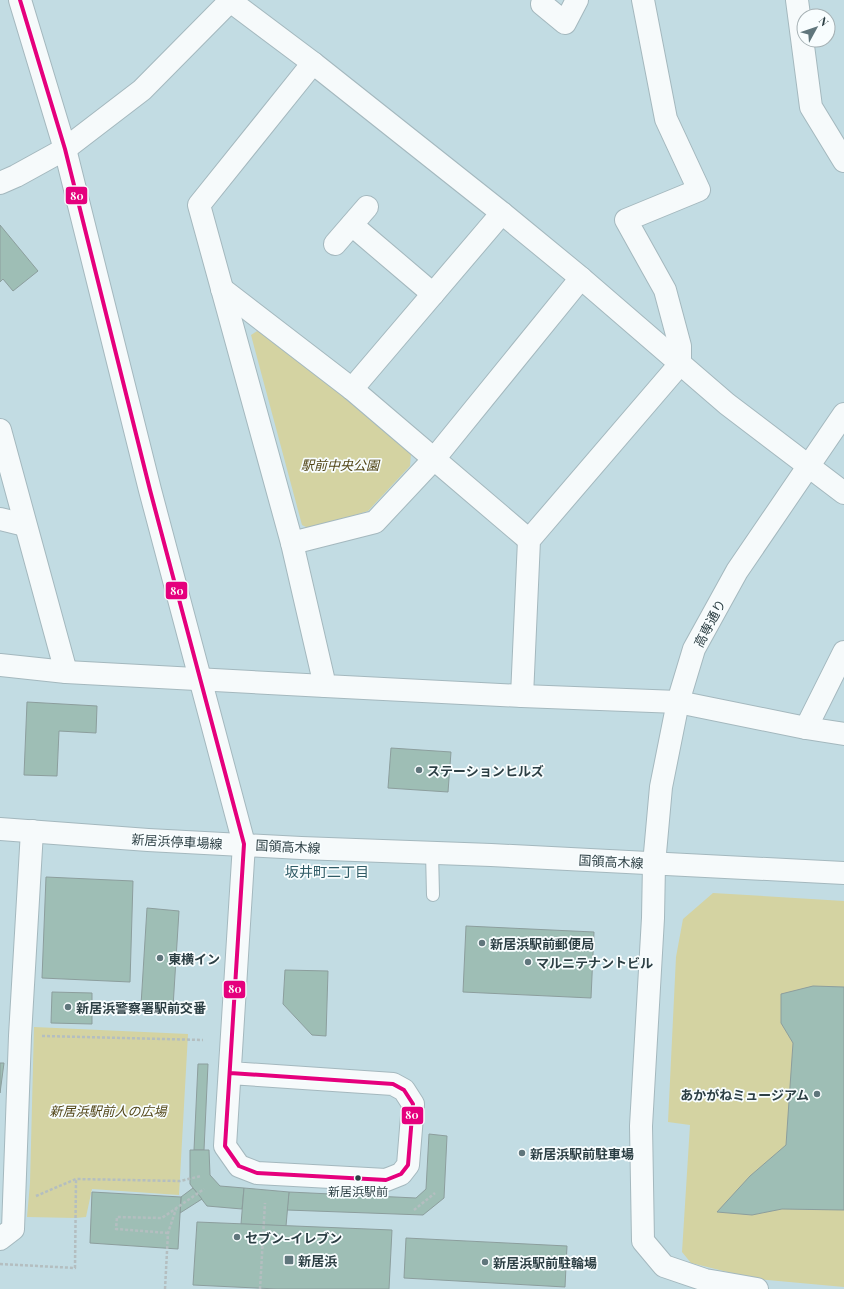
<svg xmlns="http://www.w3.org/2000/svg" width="844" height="1289" font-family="'Playfair Display','Noto Sans JP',serif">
  <rect width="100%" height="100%" fill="#c2dce3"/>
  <g fill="#d4d3a2">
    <path d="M262,328L411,454L410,466L368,511L310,529L302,525L251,335Z"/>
    <path d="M713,893L844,901V1287L756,1279L691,1263L682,1252L690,1125L668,1122L676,957L683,919Z"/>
    <path d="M34,1027L188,1034L179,1195L92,1189L86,1217L76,1218L27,1217L30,1183Z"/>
  </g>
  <g fill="#9ebeb5" stroke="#8c9e9d">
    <path d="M0,225L38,271L13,291L3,279L0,282Z"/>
    <path d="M27,702L97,706L96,733L59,731L57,776L24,775Z"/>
    <path d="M391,748L451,752L448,792L388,788Z"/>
    <path d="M46,877L133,881L130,982L42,978Z"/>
    <path d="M147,908L179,911L173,1007L141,1005Z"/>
    <path d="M466,926L594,932L591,998L463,992Z"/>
    <path d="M285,970L328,971L326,1036L312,1035L283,1004Z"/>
    <path d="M813,986L844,987V1210L782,1209L752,1215L717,1212L750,1176L786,1145L793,1043L781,1023V994Z"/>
    <path d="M52,992L92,993V1024L51,1023Z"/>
    <path d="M0,1063H4L0,1093Z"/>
    <path d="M198,1064H208L204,1150H194Z"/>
    <path d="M429,1134L447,1136L444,1198L423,1215L287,1210L289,1192L416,1198L426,1189Z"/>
    <path d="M190,1150H209L210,1175L220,1186L244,1188L242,1209L207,1206L190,1184Z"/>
    <path d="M193,1188L202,1199L180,1213L181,1197Z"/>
    <path d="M244,1188L289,1192L286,1226L241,1224Z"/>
    <path d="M92,1192L181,1197L178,1249L90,1243Z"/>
    <path d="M197,1222L392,1230L389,1289H277L193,1285Z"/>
    <path d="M406,1238L567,1246L565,1287L404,1278Z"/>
  </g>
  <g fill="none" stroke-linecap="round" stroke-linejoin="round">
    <defs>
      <path id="lane" d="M432,852L433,895"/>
      <g id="street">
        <path d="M797,0L811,107L844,161"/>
        <path d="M542,4L565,23L577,0"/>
        <path d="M313,63L502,213L581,278L727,404L844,493"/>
        <path d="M352,225L433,294"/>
        <path d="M335,244L367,207"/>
        <path d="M222,289L352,389L529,540"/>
        <path d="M352,389L502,213"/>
        <path d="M0,430L66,672"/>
        <path d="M0,519L25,525"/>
        <path d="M292,543L375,522L434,459L581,278"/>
        <path d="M522,696L529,540L680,364V346L665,290L626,220L699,190L666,119L643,0"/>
        <path d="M678,702L806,728L844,734"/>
        <path d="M806,728L844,652"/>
        <path d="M0,1239L13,1229L20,1036L32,831"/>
      </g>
      <g id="secondary">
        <path d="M20,0L65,149L150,490L244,844L225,1146L239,1166L257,1173L386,1180L401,1174L408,1165L413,1104L404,1090L393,1084L230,1073"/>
        <path d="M229,0L313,63L199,205L292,543L325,686L522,696L678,702"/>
        <path d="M0,183L16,176L65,149L142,90L231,0"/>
        <path d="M0,665L66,672L325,686"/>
        <path d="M0,829L148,840L301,848L491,855L844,873"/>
        <path d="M757,1289L705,1280L664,1266L643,1241L641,1126L653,918L654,864L661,787L678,702L694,649L737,571L844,414"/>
      </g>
    </defs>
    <use href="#lane" stroke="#a4b8be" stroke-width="14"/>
    <use href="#street" stroke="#a4b8be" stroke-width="24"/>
    <use href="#secondary" stroke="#a4b8be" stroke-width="24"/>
    <g stroke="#b4bec0" stroke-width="2.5" stroke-dasharray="3 2" stroke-linecap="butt">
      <path d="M42,1036L203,1040"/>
      <path d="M36,1196L76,1179L180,1181L201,1176"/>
      <path d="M414,1210L435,1193"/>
      <path d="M168,1233L116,1229L117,1217L162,1218L204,1189"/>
      <path d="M0,1264L75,1268L76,1179"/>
      <path d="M165,1289L168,1233L176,1209"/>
      <path d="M260,1289L265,1203"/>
    </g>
    <use href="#lane" stroke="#f6fafb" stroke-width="12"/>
    <use href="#street" stroke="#f6fafb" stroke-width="22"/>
    <use href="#secondary" stroke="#f6fafb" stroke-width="22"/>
    <defs>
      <path id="bus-1" d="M20,0L65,149L150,490L244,844L225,1146L239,1166L257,1173L386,1180L401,1174L408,1165L413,1104L404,1090L393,1084L230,1073"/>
    </defs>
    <use href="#bus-1" stroke="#f8fdfe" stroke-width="7"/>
    <use href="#bus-1" stroke="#e5007d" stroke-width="4"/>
  </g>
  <g fill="#60767c" stroke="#f8fdfe" stroke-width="1.5">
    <circle cx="419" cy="770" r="4"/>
    <circle cx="482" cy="943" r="4"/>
    <circle cx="160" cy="958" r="4"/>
    <circle cx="528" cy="962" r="4"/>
    <circle cx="68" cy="1007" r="4"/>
    <circle cx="817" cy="1094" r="4"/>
    <circle cx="522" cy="1153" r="4"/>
    <circle cx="237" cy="1237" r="4"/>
    <rect x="284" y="1255" width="10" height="10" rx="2"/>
    <circle cx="485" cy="1262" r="4"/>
  </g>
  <circle fill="#2c3f44" stroke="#f8fdfe" stroke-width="1.5" cx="358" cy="1178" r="3.5"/>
  <g text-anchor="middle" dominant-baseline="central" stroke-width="3.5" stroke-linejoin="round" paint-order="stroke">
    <g font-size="12" fill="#2c3f44" stroke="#f8fdfe">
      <text x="358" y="1191">新居浜駅前</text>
    </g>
    <g font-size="13" font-style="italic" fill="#504415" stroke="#f8fdfe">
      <text x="340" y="464">駅前中央公園</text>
      <text x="108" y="1110">新居浜駅前人の広場</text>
    </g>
    <g font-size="13" fill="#2c3f44" stroke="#f8fdfe">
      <text transform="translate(709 623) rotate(-62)">高専通り</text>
      <text transform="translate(177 841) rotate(3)">新居浜停車場線</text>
      <text transform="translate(288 846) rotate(3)">国領高木線</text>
      <text transform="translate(611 861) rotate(3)">国領高木線</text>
    </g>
    <g font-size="13" font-weight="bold" fill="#2c3f44" stroke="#f8fdfe" text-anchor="start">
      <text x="427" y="770">ステーションヒルズ</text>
      <text x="490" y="943">新居浜駅前郵便局</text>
      <text x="168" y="958">東横イン</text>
      <text x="536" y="962">マルニテナントビル</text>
      <text x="76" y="1007">新居浜警察署駅前交番</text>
      <text x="809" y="1094" text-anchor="end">あかがねミュージアム</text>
      <text x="530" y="1153">新居浜駅前駐車場</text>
      <text x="245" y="1237">セブン-イレブン</text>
      <text x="298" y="1260">新居浜</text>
      <text x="493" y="1262">新居浜駅前駐輪場</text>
    </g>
    <g font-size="14" fill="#2f5b66" stroke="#f8fdfe">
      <text x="327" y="871">坂井町二丁目</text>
    </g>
  </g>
  <g stroke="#f8fdfe" stroke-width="1.5">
    <rect x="65" y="186" width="23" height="19" rx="4" fill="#e5007d"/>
    <rect x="165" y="581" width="23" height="19" rx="4" fill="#e5007d"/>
    <rect x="223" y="980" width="23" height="19" rx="4" fill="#e5007d"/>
    <rect x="401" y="1106" width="23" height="19" rx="4" fill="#e5007d"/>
  </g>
  <g font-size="11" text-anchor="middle" font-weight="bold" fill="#fff">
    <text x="77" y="200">80</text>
    <text x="177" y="595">80</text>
    <text x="235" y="993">80</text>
    <text x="412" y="1119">80</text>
  </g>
  <g transform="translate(816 28) rotate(50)"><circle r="19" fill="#f8fdfe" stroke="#a6b1b4"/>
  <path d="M0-3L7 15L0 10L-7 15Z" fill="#60767c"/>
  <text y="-6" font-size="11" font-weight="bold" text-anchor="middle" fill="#2c3f44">N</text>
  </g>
</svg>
